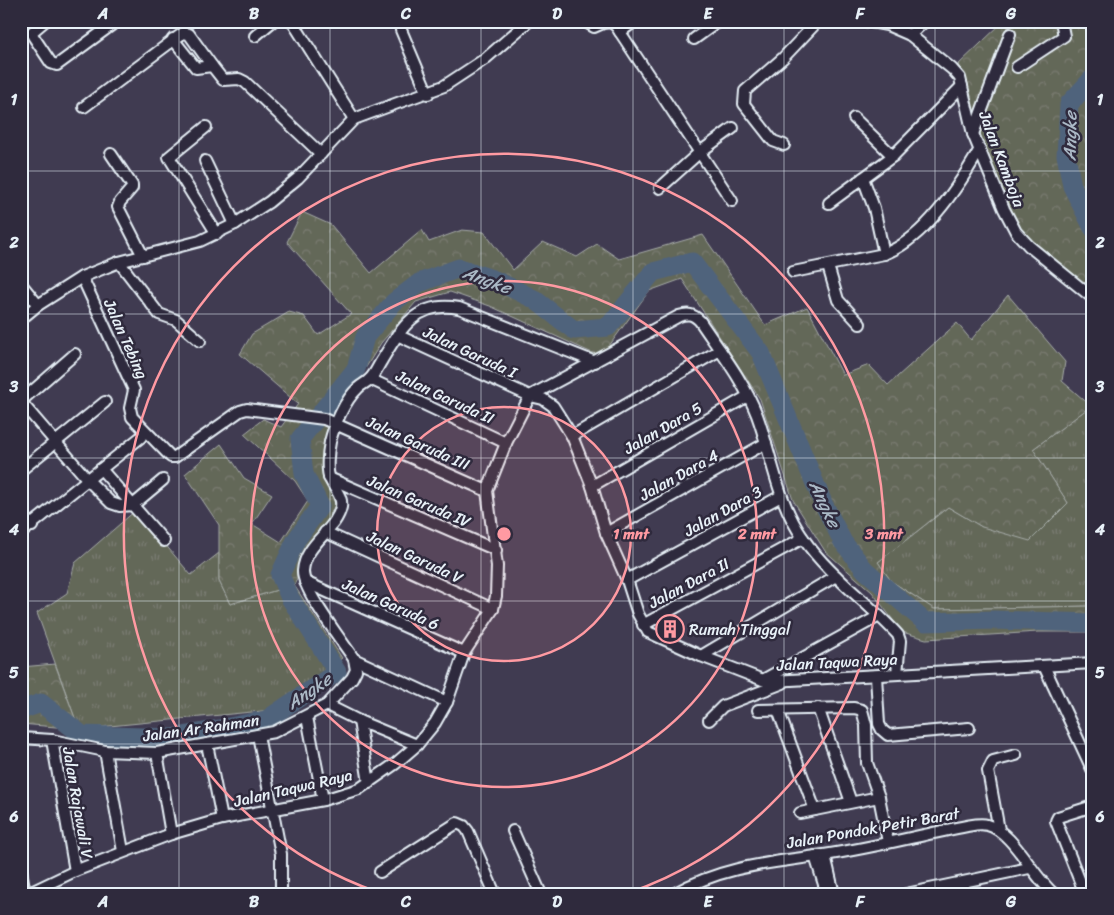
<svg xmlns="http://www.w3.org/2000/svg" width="1114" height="915" font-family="Sriracha,sans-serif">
  <defs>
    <pattern id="grass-tufts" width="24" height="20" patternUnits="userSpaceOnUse" patternTransform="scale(1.25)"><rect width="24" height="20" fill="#646759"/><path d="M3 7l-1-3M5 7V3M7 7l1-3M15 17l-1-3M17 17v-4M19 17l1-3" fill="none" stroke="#7a7d72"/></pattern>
    <pattern id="forest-crowns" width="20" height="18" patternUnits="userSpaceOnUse" patternTransform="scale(1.25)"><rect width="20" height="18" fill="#646759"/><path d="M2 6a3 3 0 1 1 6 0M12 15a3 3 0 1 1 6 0" fill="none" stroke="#7a7d72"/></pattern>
  </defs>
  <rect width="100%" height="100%" fill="#403b51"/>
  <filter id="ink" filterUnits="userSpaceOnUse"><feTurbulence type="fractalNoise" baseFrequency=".02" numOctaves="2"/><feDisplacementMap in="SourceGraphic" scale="10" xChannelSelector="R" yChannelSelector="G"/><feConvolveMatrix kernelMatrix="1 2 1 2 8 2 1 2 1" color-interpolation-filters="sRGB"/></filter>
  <g filter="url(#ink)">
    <g fill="url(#grass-tufts)" stroke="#a6aca8">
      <path d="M1091,406L1093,408V606L934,609L891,581L878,562L948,507L982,527L1068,503L1033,449Z"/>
      <path d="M136,510L191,575L219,553V581L230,604L294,585L342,658L272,710L79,729L37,613L67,593L75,563Z"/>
    </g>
    <g fill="url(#forest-crowns)" stroke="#a6aca8">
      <path d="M1004,21H1093V106L1091,108L1093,301L1022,242L977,150L958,65Z"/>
      <path d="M302,212L331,225L371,273L422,230L429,242L462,230L484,232L513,270L543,242L577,257L597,244L619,259L703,235L765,325L807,307L843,375L869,365L888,385L957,323L971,340L1008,295L1065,362L1062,381L1091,406L1033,449L1068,503L1030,541L982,527L948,507L878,562L891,581L934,609L1093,606V632H1038L926,639L902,632L872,592L825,551L793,500L760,399L682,279L649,291L601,357L490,306L450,292L416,302L381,343L328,429L331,475L338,499L294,585L230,604L219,581V525L185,474L221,444L244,478L272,494L252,524L281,542L308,501L295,481L244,434L263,419L281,427L298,404L240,354L252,334L289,312L304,316L318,335L351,314L287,242Z"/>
      <path d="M55,664L79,729L21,724V667Z"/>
    </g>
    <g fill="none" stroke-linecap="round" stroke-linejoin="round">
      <g stroke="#50647b" stroke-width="19">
        <path d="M1093,78L1069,104L1066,155L1072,186L1093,228"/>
        <path d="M21,710L41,703L82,735L173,738L266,720L337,672L290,598L280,575L296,540L320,506L304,474L300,439L356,369L365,337L394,302L419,283L459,268L495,280L534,299L574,330L608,327L653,272L692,262L761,353L823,503L843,542L865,570L925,622L994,620L1093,623"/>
      </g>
      <defs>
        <g id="street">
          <path d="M45,21L32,32L33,36L51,63L57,65L117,21"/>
          <path d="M292,21L354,119"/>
          <path d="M405,21L401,26V30L428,94"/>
          <path d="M584,21L594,27L603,23L611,22L616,26L732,201"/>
          <path d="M866,21L887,25L910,35L952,69L960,78L973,134L1004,209L1016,232L1029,246L1093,298"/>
          <path d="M620,32L635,21"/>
          <path d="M910,35L925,21"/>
          <path d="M255,36L273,21"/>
          <path d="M173,39L196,68L212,66L223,80L239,79L245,82L321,154"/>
          <path d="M694,39L719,21"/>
          <path d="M1017,67L1064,36L1061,21"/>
          <path d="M84,107L183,33L189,34L212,66"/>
          <path d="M854,118L893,156"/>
          <path d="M1093,119V132"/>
          <path d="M206,127L169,157L217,234"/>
          <path d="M973,134L1010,34"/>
          <path d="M784,145L773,141L744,104L745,91L783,58L818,21"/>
          <path d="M111,154L132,185V188L120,202L118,207L143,256"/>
          <path d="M205,161L235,224"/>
          <path d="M660,188L700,152L733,128"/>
          <path d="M829,203L893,156L962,86"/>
          <path d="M884,254C925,239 959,186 980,149"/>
          <path d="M119,262L159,314L176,320L200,341"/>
          <path d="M828,266L838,300L860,324"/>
          <path d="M793,272L884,254L874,208L863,178"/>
          <path d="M82,277L134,390L130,408L132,417L171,457H175L240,411L247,409L324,419L487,491"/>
          <path d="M21,284L38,305"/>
          <path d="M21,319L38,305L82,277L119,262L200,241L235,224L269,202L298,178L354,119L444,86L485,59L529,21"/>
          <path d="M397,335L530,396L679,316C688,313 693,314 700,321C720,351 744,381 757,415C772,456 777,501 803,538C829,576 868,602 898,635L900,641L897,674"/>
          <path d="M370,379L506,443"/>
          <path d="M21,401L75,354"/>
          <path d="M21,402L88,480L111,503L120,506L133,505L163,480"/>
          <path d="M572,436L720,350"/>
          <path d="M101,469L164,541"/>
          <path d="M21,470L105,402"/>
          <path d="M329,478L496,550"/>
          <path d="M592,486L748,396"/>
          <path d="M21,514L32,526"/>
          <path d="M325,532L493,609"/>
          <path d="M21,533L141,437"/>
          <path d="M606,533L766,443"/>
          <path d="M627,580L781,496"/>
          <path d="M305,582L464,653"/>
          <path d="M643,625L803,538"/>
          <path d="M701,656L836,576"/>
          <path d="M354,659L447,702"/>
          <path d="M1044,666L1093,771"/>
          <path d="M876,676L879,724L882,730L888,735L969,728"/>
          <path d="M763,680L879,616"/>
          <path d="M327,705L359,721L417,745"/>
          <path d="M818,708L851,802"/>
          <path d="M758,710L854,708L862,710L866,725L867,763L879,797L888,842"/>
          <path d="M778,710L815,810"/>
          <path d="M307,717L323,800"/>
          <path d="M709,720L723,706L783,683"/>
          <path d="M359,721L369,783"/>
          <path d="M258,735L281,854V894"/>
          <path d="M21,738L52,740L105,751L157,753L274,732L327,705L352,678L356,670L354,659C342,641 302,590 303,571C305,543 336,531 341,507C343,496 334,489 330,479C326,470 328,452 330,442C334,425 345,400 358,388C361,385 366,383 370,379C375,374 378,366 382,360C401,328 417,300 459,308L595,362"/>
          <path d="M52,740L75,871"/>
          <path d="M207,744L222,819"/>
          <path d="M105,751L123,851"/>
          <path d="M157,753L171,834"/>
          <path d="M800,813L879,797"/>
          <path d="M999,830L988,771L993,761L1016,755"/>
          <path d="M513,831L541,894"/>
          <path d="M825,855L834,894"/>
          <path d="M815,856L827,894"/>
          <path d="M21,870L25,894"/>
          <path d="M380,872L457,823L464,826L468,831L495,894"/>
          <path d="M962,883L965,894"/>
          <path d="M27,894L75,871L171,834L222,819L323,800L359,789L395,764L417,745L435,723L447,702L464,653L493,609L496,596L497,566L487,491L506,443L530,396L543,399L553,406L572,436L592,486L606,533L627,580L638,614L648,632L701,656L763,680L773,681L1093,663"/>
          <path d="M673,894C723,866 769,863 824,855C872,848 920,835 967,826C973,825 981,823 987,825C1013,831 1032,876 1054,894"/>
          <path d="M906,894L1029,868"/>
          <path d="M1085,894L1056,821L1058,817L1093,806"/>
        </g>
      </defs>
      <use href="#street" stroke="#e8f1f8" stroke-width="14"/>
      <use href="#street" stroke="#2f2a3d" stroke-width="10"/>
    </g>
  </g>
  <path fill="none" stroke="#e8f1f8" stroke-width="1" stroke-opacity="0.55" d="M179,21V894M330,21V894M481,21V894M633,21V894M784,21V894M935,21V894M21,171H1093M21,314H1093M21,458H1093M21,601H1093M21,744H1093"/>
  <circle cx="504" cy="534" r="127" fill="#ff9aa2" fill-opacity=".12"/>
  <g fill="none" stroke="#ff9aa2" stroke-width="2.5">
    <circle cx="504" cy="534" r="127"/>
    <circle cx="504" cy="534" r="253"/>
    <path d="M380 893A380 380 0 1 1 628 893"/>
  </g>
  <defs>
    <symbol id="building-ring" viewBox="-11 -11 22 22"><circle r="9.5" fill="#2f2a3d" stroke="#ff9aa2" stroke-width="1.5"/><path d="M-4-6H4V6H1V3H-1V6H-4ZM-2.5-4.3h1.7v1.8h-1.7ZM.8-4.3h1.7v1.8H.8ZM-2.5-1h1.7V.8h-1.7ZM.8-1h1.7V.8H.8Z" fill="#ff9aa2"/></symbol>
  </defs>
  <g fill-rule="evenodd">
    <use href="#building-ring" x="654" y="613" width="32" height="32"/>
  </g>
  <g text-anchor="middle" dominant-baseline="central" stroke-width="5" stroke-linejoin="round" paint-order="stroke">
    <g font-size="16" fill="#e8f1f8" stroke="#2f2a3d">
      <text transform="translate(1002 159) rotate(69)">Jalan Kamboja</text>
      <text transform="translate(126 339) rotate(66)">Jalan Tebing</text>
      <text transform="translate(470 352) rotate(25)">Jalan Garuda I</text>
      <text transform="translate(445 397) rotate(25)">Jalan Garuda II</text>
      <text transform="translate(663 428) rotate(-30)">Jalan Dara 5</text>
      <text transform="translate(418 443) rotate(24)">Jalan Garuda III</text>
      <text transform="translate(679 475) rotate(-29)">Jalan Dara 4</text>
      <text transform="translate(419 501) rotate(23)">Jalan Garuda IV</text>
      <text transform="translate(723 511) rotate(-29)">Jalan Dara 3</text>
      <text transform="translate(415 557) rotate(25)">Jalan Garuda V</text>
      <text transform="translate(689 583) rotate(-28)">Jalan Dara II</text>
      <text transform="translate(391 604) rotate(24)">Jalan Garuda 6</text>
      <text transform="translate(837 662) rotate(-3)">Jalan Taqwa Raya</text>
      <text transform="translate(201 728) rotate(-8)">Jalan Ar Rahman</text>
      <text transform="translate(293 788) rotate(-13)">Jalan Taqwa Raya</text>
      <text transform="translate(78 803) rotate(80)">Jalan Rajawali V</text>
      <text transform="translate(873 828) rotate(-10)">Jalan Pondok Petir Barat</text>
    </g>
    <g font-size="16" fill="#e8f1f8" stroke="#2f2a3d" text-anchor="start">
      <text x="689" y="629">Rumah Tinggal</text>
    </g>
    <g font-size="18" font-style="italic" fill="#abb9c6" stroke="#2f2a3d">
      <text transform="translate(1070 136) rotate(-89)">Angke</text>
      <text transform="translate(487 280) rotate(20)">Angke</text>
      <text transform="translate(825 504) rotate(65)">Angke</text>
      <text transform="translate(309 691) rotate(-34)">Angke</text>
    </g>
  </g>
  <circle cx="504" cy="534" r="8" fill="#ff9aa2" stroke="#2f2a3d" stroke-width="2.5"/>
  <g font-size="15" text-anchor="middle" font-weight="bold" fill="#ff9aa2" stroke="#2f2a3d" stroke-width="5" stroke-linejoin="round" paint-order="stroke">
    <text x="631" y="539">1 mnt</text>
    <text x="757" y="539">2 mnt</text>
    <text x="884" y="539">3 mnt</text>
  </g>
  <rect width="1114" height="915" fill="none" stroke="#2f2a3d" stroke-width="55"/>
  <rect x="28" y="28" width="1058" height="860" fill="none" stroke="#e8f1f8" stroke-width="2"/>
  <g font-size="16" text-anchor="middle" font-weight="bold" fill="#e8f1f8">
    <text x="103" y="19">A</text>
    <text x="254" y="19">B</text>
    <text x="406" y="19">C</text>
    <text x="557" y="19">D</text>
    <text x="708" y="19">E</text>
    <text x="860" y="19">F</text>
    <text x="1011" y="19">G</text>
    <text x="14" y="105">1</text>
    <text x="1100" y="105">1</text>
    <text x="14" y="248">2</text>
    <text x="1100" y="248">2</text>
    <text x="14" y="392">3</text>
    <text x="1100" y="392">3</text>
    <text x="14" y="535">4</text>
    <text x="1100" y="535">4</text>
    <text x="14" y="678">5</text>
    <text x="1100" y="678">5</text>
    <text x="14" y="822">6</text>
    <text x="1100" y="822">6</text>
    <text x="103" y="907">A</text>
    <text x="254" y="907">B</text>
    <text x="406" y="907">C</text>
    <text x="557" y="907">D</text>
    <text x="708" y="907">E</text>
    <text x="860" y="907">F</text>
    <text x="1011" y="907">G</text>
  </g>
</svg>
